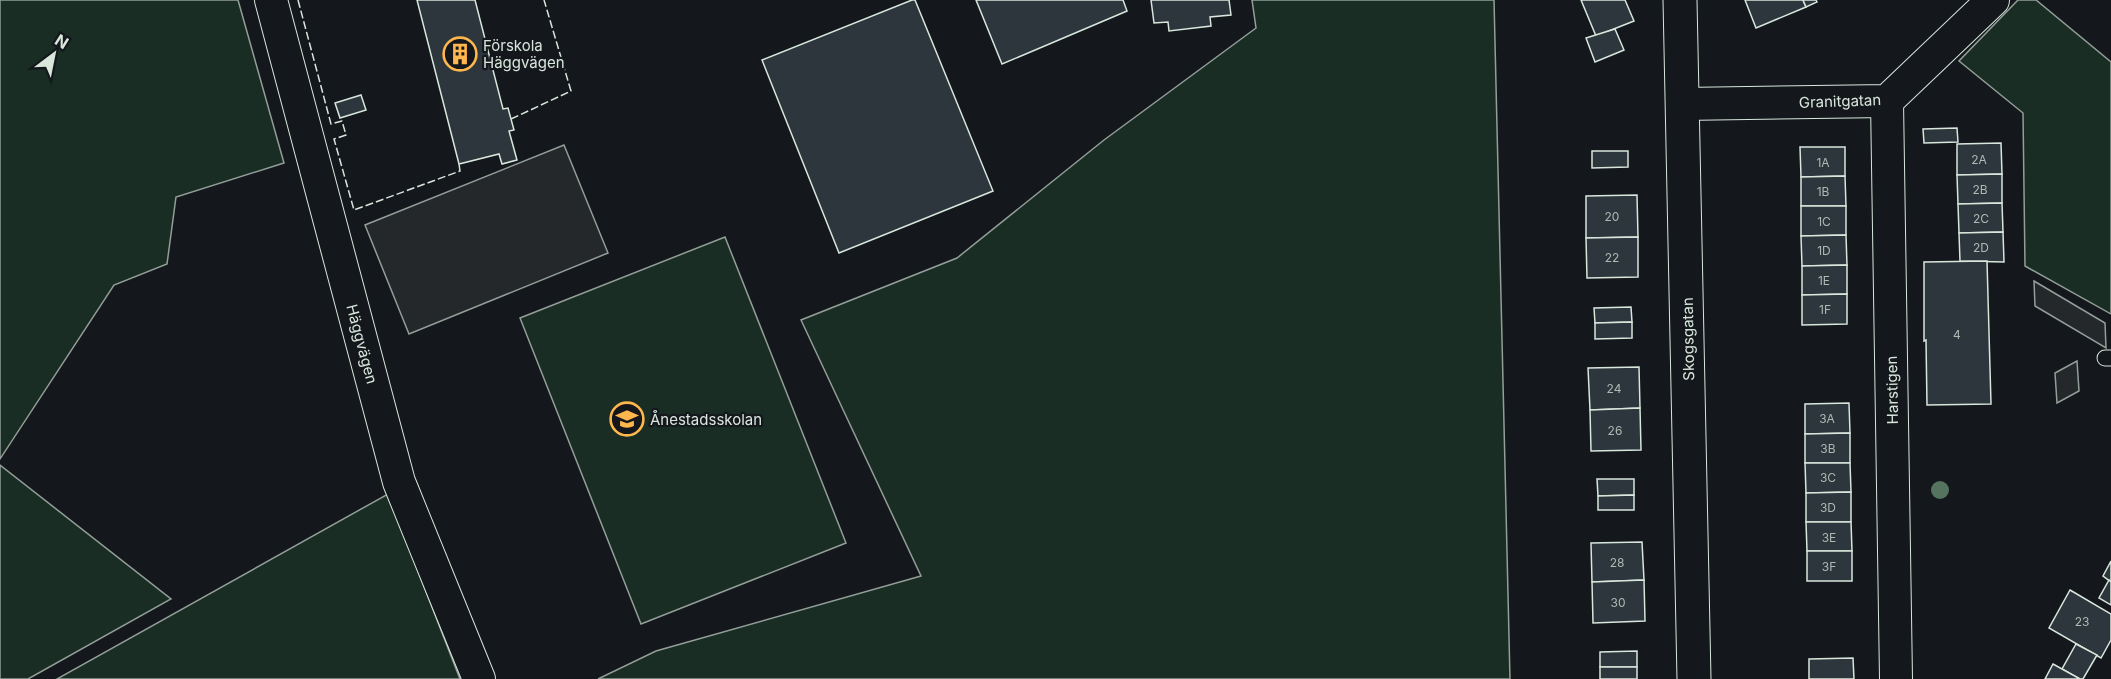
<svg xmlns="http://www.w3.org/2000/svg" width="2111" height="679" font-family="Inter,sans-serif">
  <rect width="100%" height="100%" fill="#14181c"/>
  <g fill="#1a2d24" stroke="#939e99" stroke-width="1.5">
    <path d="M0,0H238L284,163L176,197L167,264L114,285L0,459Z"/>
    <path d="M1252,0H1494L1510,679H598L656,651L921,576L801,320L957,258L1104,140L1256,28Z"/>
    <path d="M2018,0H2036L2111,62V314L2025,266L2023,113L1959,61Z"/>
    <path d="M725,237L846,543L641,624L520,318Z"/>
    <path d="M0,465L171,599L28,679H0Z"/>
    <path d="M388,494L460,679H57Z"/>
  </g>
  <g fill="#24282b" stroke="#939e99" stroke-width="1.5">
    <path d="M564,145L608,253L409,334L365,225Z"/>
    <path d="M2034,281L2105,323L2106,348L2035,306Z"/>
    <path d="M2077,361L2079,391L2057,403L2055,373Z"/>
  </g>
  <g fill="#2c363c" stroke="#d8e6dc" stroke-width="1.5">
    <path d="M417,0H475L503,109L508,108L514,130L509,131L517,160L502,164L499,154L459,164Z"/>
    <path d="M912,0H915L993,191L839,253L762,60Z"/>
    <path d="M976,0H1123L1127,11L1002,64Z"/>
    <path d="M1151,0H1229L1231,15L1210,17L1211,26L1169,31L1168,22L1154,23Z"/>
    <path d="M1581,0H1625L1634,21L1596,36Z"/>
    <path d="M1745,0H1803L1806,7L1756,28Z"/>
    <path d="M1803,0H1816L1817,2L1806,7Z"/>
    <path d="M1615,29L1624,50L1595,62L1586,38Z"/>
    <path d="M361,95L366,110L340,118L335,103Z"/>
    <path d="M1957,128L1958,142L1924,143L1923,129Z"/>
    <path d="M2001,143L2002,174L1957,175V144Z"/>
    <path d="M1800,147H1845V176L1801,177Z"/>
    <path d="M1592,151H1628V167L1592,168Z"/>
    <path d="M2002,174V203L1958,204L1957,175Z"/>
    <path d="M1845,176L1846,206H1801V177Z"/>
    <path d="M1637,195L1638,237L1586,238V196Z"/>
    <path d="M2002,203L2003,232L1959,233L1958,204Z"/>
    <path d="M1801,206H1846V235L1801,236Z"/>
    <path d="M2003,232L2004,262L1960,261L1959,233Z"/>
    <path d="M1846,235L1847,265L1802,266L1801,236Z"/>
    <path d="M1638,237V277L1587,278L1586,238Z"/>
    <path d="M1987,261L1991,404L1927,405L1926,340L1924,341V262Z"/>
    <path d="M1847,265V294L1802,295V266Z"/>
    <path d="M1847,294V324L1802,325V295Z"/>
    <path d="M1631,307L1632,322L1595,323L1594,308Z"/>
    <path d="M1632,322V338L1595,339V323Z"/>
    <path d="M1639,367L1640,408L1590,410L1588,368Z"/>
    <path d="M1849,403L1850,433L1805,434V404Z"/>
    <path d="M1640,408L1641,450L1591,451L1590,410Z"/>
    <path d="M1850,433V463H1805V434Z"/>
    <path d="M1805,463H1850L1851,492L1806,493Z"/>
    <path d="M1597,479H1634V495L1598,496Z"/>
    <path d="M1851,492V522H1806V493Z"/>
    <path d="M1634,495V510H1598V496Z"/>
    <path d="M1806,522H1851L1852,551H1807Z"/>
    <path d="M1642,542L1644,580L1592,582L1591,543Z"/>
    <rect x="1807" y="551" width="45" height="30"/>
    <path d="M2111,561V582L2103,576Z"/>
    <path d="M1644,580L1645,621L1593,623L1592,582Z"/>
    <path d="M2109,580L2111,582V605L2099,598Z"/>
    <path d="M2070,590L2111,614V640L2101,658L2049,628Z"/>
    <path d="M2076,644L2097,655L2083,679H2080L2062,669Z"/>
    <path d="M1637,651V667H1600V652Z"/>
    <path d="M1853,658L1854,679H1809V659Z"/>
    <path d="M2053,664L2080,679H2045Z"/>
    <rect x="1600" y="667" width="37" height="12"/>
  </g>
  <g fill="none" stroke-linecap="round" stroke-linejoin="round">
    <defs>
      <path id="service" d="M2105,358H2111"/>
      <g id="minor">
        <path d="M271,0L399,482L479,679"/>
        <path d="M1887,101L1896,679"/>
        <path d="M1682,104L1887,101L1993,0"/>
      </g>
      <path id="tertiary" d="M1680,0L1694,679"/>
    </defs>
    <use href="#service" stroke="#d8e6dc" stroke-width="17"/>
    <use href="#minor" stroke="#d8e6dc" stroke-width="34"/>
    <use href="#tertiary" stroke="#d8e6dc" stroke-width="35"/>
    <use href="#service" stroke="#14181c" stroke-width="15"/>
    <use href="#minor" stroke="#14181c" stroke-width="32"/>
    <use href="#tertiary" stroke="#14181c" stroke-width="33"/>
    <g stroke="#d8e6dc" stroke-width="1.5" stroke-dasharray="8 3" stroke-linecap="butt">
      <path d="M298,0L331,124L342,121L346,135L334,139L354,210L460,171L459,164"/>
      <path d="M511,119L571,91L544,0"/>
    </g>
  </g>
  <circle fill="#55745f" cx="1940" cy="490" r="9"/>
  <defs>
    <symbol id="building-ring" viewBox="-11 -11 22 22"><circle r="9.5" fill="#14181c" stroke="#ffb74d" stroke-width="1.5"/><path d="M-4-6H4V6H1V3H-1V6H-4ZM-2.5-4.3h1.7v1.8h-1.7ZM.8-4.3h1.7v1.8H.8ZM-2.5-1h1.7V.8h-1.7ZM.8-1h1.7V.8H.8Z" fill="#ffb74d"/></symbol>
    <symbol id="school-ring" viewBox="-11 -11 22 22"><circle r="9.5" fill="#14181c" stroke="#ffb74d" stroke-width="1.5"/><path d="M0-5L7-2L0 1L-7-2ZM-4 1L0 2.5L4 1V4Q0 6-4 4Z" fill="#ffb74d"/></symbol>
  </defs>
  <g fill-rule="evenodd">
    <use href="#building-ring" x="441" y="35" width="38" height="38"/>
    <use href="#school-ring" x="608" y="400" width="38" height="38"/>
  </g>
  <g text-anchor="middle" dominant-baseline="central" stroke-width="4.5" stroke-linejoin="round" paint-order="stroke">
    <g font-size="12" fill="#adbab4">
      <text x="1979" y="159">2A</text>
      <text x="1823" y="162">1A</text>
      <text x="1980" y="189">2B</text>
      <text x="1823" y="191">1B</text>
      <text x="1612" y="216">20</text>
      <text x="1981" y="218">2C</text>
      <text x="1824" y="221">1C</text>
      <text x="1981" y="247">2D</text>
      <text x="1824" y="250">1D</text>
      <text x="1612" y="257">22</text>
      <text x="1824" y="280">1E</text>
      <text x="1825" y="309">1F</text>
      <text x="1957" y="334">4</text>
      <text x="1614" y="388">24</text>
      <text x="1827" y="418">3A</text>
      <text x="1615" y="430">26</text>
      <text x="1828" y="448">3B</text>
      <text x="1828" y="477">3C</text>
      <text x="1828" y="507">3D</text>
      <text x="1829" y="537">3E</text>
      <text x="1617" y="562">28</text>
      <text x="1829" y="566">3F</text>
      <text x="1618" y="602">30</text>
      <text x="2082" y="621">23</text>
    </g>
    <g font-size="15" fill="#d8e6dc" stroke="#14181c" text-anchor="start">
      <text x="483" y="45">Förskola<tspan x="483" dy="17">Häggvägen</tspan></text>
      <text x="650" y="419">Ånestadsskolan</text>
    </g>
    <g font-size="15" fill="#d8e6dc" stroke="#14181c">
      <text transform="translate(1840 101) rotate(-2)">Granitgatan</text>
      <text transform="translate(1688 339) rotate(-91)">Skogsgatan</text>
      <text transform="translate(362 344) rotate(75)">Häggvägen</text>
      <text transform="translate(1892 390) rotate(-91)">Harstigen</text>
    </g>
  </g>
  <g transform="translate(54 54) rotate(32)" stroke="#14181c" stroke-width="4.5" paint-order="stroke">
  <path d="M0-4.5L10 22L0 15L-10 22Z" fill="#d8e6dc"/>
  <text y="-9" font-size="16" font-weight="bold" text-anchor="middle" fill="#d8e6dc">N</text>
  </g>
</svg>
